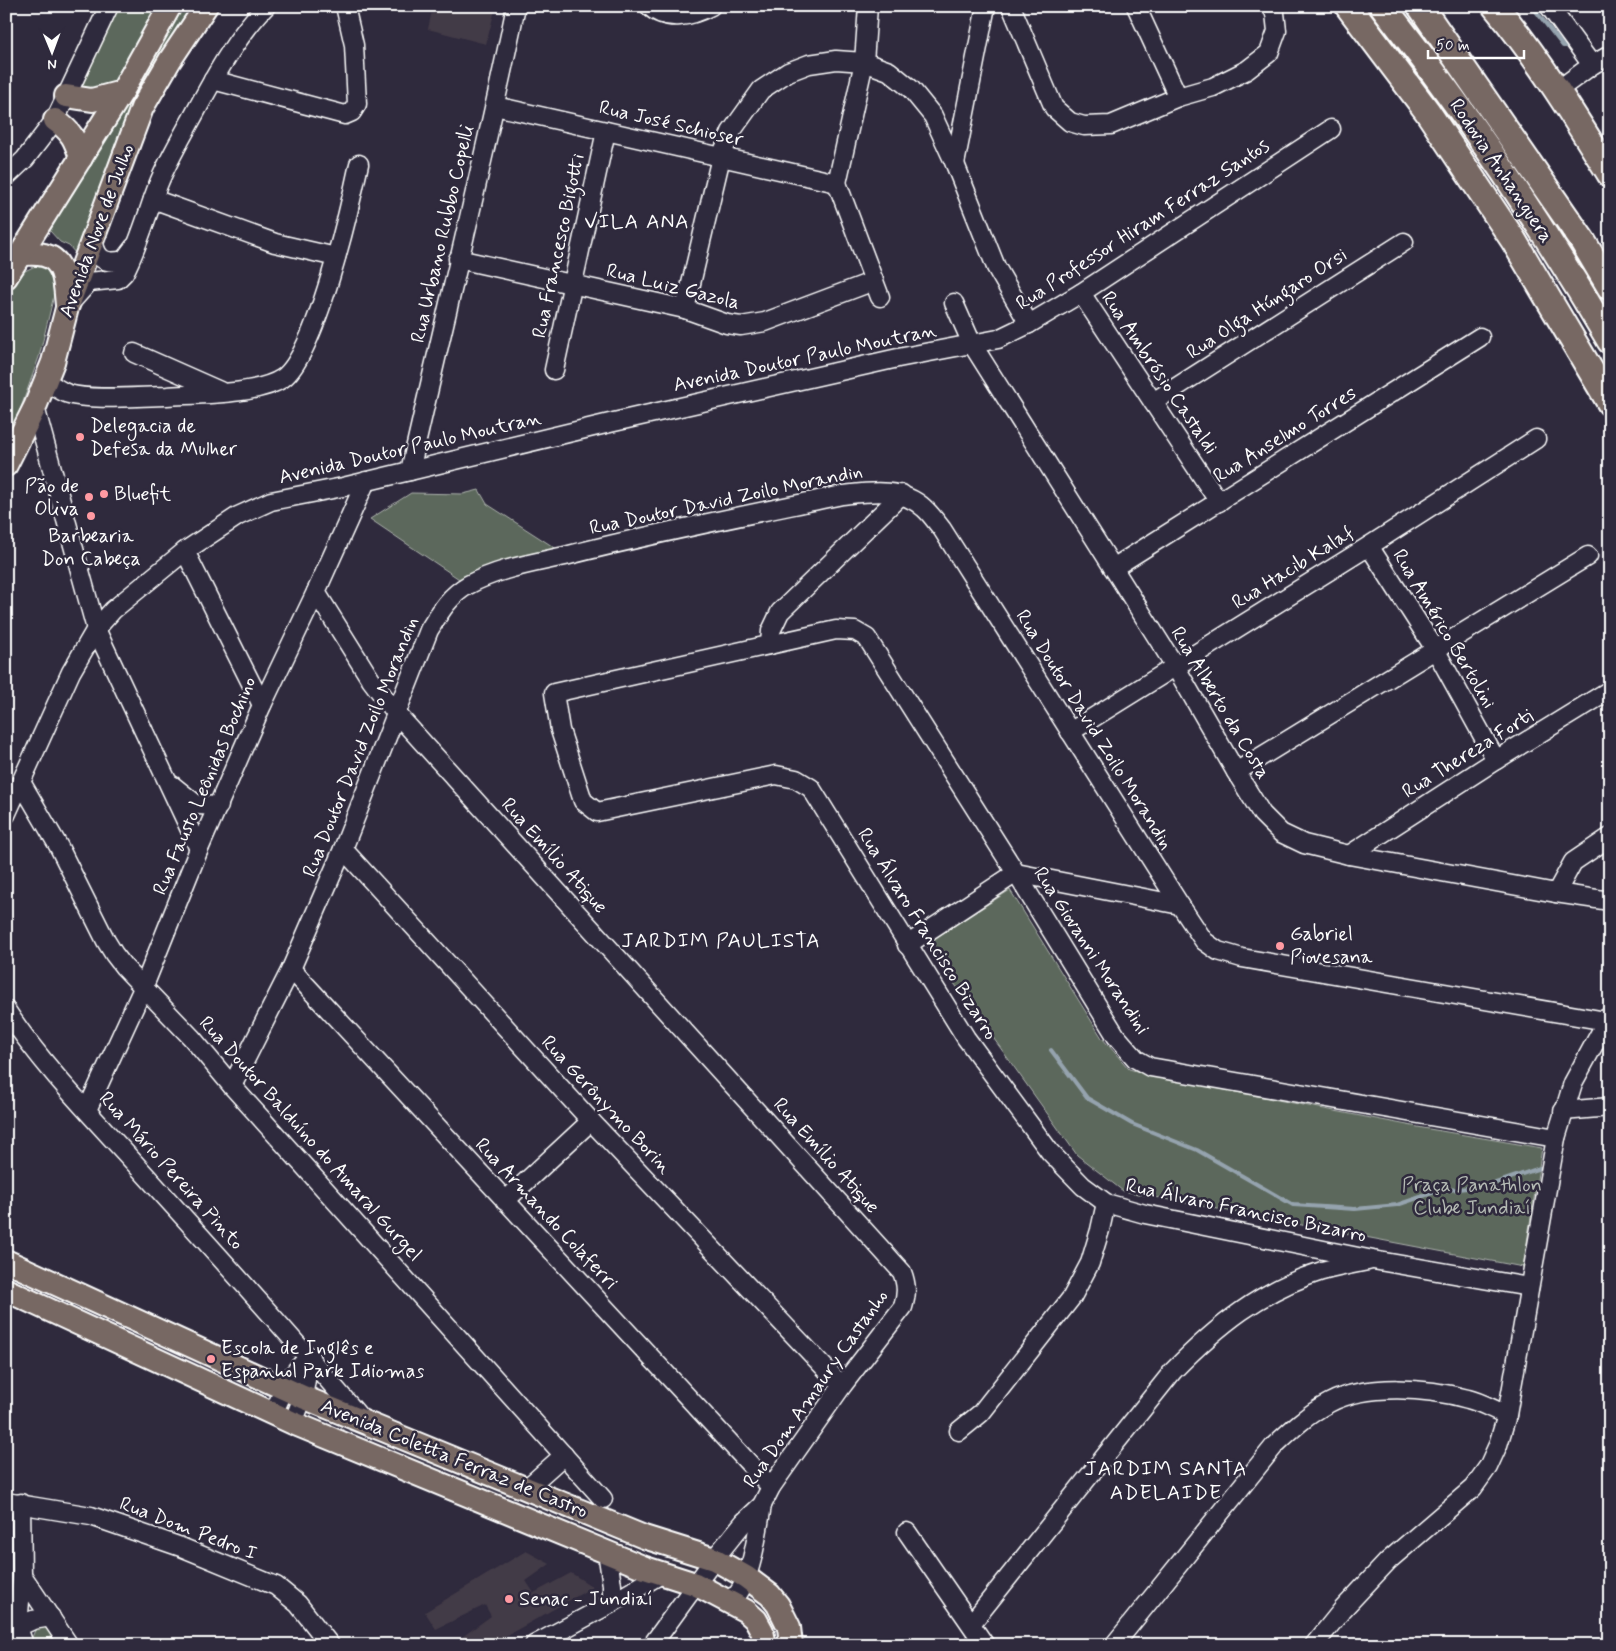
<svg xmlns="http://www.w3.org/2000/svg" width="1616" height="1651" font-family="Mynerve,sans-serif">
  <rect width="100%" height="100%" fill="#2f2a3d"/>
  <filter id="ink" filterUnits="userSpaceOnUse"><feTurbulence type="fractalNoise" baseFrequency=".02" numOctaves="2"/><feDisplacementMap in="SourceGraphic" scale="10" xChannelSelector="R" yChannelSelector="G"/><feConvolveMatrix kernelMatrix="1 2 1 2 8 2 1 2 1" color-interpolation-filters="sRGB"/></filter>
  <g filter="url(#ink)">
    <g fill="#433b47">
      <path d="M433,6H496L486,44L428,29Z"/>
      <path d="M526,1551L550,1564L526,1581L534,1593L571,1573L593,1587L490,1645H461L458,1640L491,1616L485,1605L436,1629L425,1612Z"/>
    </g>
    <g fill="#5b675b" stroke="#adb3ad">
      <path d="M119,6H160L117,84L84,92L78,85Z"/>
      <path d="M178,6H196L156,69L116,142L77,255L69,246L60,242L50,231L147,56Z"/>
      <path d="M35,266L46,269L56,287L39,357L19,413L6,440V295L25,271Z"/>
      <path d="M479,490L487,504L566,555L468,585L370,519L411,493L463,494Z"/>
      <path d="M1010,890L1102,1038L1129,1069L1158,1077L1423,1128L1542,1148L1523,1267L1123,1191L1077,1155L926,944Z"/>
      <path d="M43,1623L49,1627L60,1645H29L35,1630Z"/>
    </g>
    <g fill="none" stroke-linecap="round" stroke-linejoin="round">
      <g stroke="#95a3ae" stroke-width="4">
        <path d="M1532,6L1563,46H1566"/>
        <path d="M1051,1050L1087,1098L1132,1124L1197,1150L1293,1205L1355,1209L1397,1205L1438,1191L1487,1186L1540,1168"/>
      </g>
      <defs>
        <g id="minor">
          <path d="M649,6C667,23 692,16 711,6"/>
          <path d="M1011,6L1054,108L1070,122L1084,126L1111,125L1178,97L1213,87L1247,70L1269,53L1277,31L1275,13L1271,6"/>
          <path d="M1136,6L1178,97"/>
          <path d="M1549,6L1592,65"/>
          <path d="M213,80L345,115L352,112L357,104L354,45L345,6"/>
          <path d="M1558,90L1592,65L1610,55"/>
          <path d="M495,106L837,183"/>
          <path d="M955,164L986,6"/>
          <path d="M6,177L25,159L55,120L109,6"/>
          <path d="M837,183L864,62L868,6"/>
          <path d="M837,183L880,297"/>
          <path d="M153,199L275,243L336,257"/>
          <path d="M93,236C95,258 103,265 124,260L134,247"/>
          <path d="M458,259L685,309L727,324L741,326L765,322L874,281"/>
          <path d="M1081,293L1219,502"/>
          <path d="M73,300L89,282L118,279L124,273C139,245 147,214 158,185C168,160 182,137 195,113C215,76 236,37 266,6"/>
          <path d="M954,303L972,344L1175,666L1236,772L1262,814L1281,833L1304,844L1349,855L1556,893L1610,901"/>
          <path d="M685,309L721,157L731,132L761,90L788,72L809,64L836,60L864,62L889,71L911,89L933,116L955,164L996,267L1029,324"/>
          <path d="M134,353L220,391"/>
          <path d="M554,370L606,131"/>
          <path d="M45,381C53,385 61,392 69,394C90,401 143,396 167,396C198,394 258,395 283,378C316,354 350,207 359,164"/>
          <path d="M1153,402L1404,242"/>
          <path d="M35,407L96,629L199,849"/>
          <path d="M410,471C445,316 484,162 516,6"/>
          <path d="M1369,546L1435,649L1496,760"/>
          <path d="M185,551L262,705"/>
          <path d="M1113,568L1480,337"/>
          <path d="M316,592L371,680L396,713L902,1272C907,1285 907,1294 903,1307L842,1386L771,1487L762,1505L744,1522L718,1554L652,1645"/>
          <path d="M770,645L771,631L780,612L902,494"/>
          <path d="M1070,732L1369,546L1536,439"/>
          <path d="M1236,772L1588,556"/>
          <path d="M21,782L59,847L106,941L114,954L124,967L192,1038L232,1086L603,1499"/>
          <path d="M172,785L197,805L219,806"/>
          <path d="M6,815L71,672L96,629L113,610L185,551L238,516L271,501L343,487L614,422L898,358L998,339L1029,324L1081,293L1331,129"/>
          <path d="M343,849L591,1121L842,1386"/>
          <path d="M1349,855L1496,760L1610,690"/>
          <path d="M1556,893L1573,862L1610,837"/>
          <path d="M907,945L1016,873L1180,905"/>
          <path d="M291,969L771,1487"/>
          <path d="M6,1010C44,1068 94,1118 140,1169C215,1252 291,1335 363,1421"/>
          <path d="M232,1086L291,969L343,849L429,630C440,612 449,596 468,585C499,568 535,563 569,555C659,532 751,514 842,495C871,492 901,487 924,508C931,514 936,522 942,529L1180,905L1204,941L1218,951L1242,958L1606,1021"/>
          <path d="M87,1110L144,986L199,849L262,705L316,592L366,481"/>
          <path d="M1563,1111L1610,1107"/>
          <path d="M505,1201L591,1121"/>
          <path d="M1529,1287L1373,1260L1145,1214L1106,1203L1083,1186L1050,1152L966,1038L811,788L796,779L776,775L597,812L583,801L560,730L554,693L836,630L855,631L867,638L1016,873L1116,1036L1136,1059L1150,1067L1556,1138"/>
          <path d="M273,1414C282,1394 291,1371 310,1357"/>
          <path d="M293,1423L303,1397L310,1357"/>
          <path d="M959,1431L981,1413L1072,1297L1090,1263L1100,1230L1106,1203"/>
          <path d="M527,1488L564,1455"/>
          <path d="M6,1502L91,1516L181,1547L276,1586L298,1604L330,1645"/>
          <path d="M21,1503L22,1575L18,1627L24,1645"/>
          <path d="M907,1532L985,1645"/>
          <path d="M607,1551L612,1585V1603"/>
          <path d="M22,1575L69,1645"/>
          <path d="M725,1600L737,1595C752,1576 758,1529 762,1505"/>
          <path d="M971,1624L1173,1371C1217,1326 1261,1290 1322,1271C1337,1267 1353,1264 1368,1261"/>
          <path d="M18,1627L33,1620L51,1617"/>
          <path d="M534,1645L612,1603L663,1573"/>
          <path d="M1114,1645L1275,1445C1292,1429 1308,1414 1329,1403C1367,1383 1428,1388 1468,1399C1481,1402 1494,1410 1507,1415"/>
          <path d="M1314,1645L1343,1609L1388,1561L1473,1488L1488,1467L1498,1445L1507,1415L1556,1138L1573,1083L1610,1015"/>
        </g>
        <g id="major">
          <path d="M66,96L92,100L122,92"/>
          <path d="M55,120C72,132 75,139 81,158"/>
          <path d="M21,254C28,254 37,253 44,255C66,260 65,287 67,305"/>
          <path d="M6,277L122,92L170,6"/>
          <path d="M6,465L35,407L53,362L67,308L142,108L170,60L206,6"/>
          <path d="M6,1261L303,1397L644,1537L714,1559L746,1577L770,1595L778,1605L789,1627L791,1645"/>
          <path d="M6,1290L293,1423L645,1568L695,1584L746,1611L756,1620L762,1631L765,1645"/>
        </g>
        <g id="highway">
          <path d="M1348,6L1427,111L1514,241L1610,403"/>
          <path d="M1383,6C1466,112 1542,225 1610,341"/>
          <path d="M1420,6L1582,240L1610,287"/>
          <path d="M1495,6C1539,59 1574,116 1610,174"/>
        </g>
      </defs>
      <use href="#minor" stroke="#fff" stroke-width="21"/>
      <use href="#major" stroke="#fff" stroke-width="26"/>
      <use href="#highway" stroke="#fff" stroke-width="29"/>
      <use href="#minor" stroke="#2f2a3d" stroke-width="18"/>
      <use href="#major" stroke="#776864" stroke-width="22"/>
      <use href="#highway" stroke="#776864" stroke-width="25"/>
    </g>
  </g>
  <g fill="#ff9aa2" stroke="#2f2a3d" stroke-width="2">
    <circle cx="80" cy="437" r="5"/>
    <circle cx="104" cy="494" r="5"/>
    <circle cx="89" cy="497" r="5"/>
    <circle cx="91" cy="516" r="5"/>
    <circle cx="1280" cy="946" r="5"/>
    <circle cx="211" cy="1359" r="5"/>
    <circle cx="509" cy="1599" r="5"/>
  </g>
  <g text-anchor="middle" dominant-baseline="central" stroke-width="5" stroke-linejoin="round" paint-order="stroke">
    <g font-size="20" fill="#fff" stroke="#2f2a3d">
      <text transform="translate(671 124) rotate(13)">Rua José Schioser</text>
      <text transform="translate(1501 171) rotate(56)">Rodovia Anhanguera</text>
      <text transform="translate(1143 225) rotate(-33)">Rua Professor Hiram Ferraz Santos</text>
      <text transform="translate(97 231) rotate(-70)">Avenida Nove de Julho</text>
      <text transform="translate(443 234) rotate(-77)">Rua Urbano Rubbo Copelli</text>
      <text transform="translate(559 246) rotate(-78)">Rua Francesco Bigotti</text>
      <text transform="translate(673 287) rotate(14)">Rua Luiz Gazola</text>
      <text transform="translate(1267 304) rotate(-33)">Rua Olga Húngaro Orsi</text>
      <text transform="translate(805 358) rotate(-12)">Avenida Doutor Paulo Moutran</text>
      <text transform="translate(1159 373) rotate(56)">Rua Ambrósio Castaldi</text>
      <text transform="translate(1285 435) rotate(-32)">Rua Anselmo Torres</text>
      <text transform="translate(410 448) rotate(-13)">Avenida Doutor Paulo Moutran</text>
      <text transform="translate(726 500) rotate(-12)">Rua Doutor David Zoilo Morandin</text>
      <text transform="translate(1293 568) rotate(-32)">Rua Hacib Kalaf</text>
      <text transform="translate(1444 629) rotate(59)">Rua Américo Bertolini</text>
      <text transform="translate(1220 703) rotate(59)">Rua Alberto da Costa</text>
      <text transform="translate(1094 730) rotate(58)">Rua Doutor David Zoilo Morandin</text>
      <text transform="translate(361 747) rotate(-68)">Rua Doutor David Zoilo Morandin</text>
      <text transform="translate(1468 754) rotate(-32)">Rua Thereza Forti</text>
      <text transform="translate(205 786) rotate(-67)">Rua Fausto Leônidas Bochino</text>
      <text transform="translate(554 856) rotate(48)">Rua Emílio Atique</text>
      <text transform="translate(927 934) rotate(58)">Rua Álvaro Francisco Bizarro</text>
      <text transform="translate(1091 951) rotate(57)">Rua Giovanni Morandini</text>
      <text transform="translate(606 1105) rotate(47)">Rua Gerônymo Borin</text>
      <text transform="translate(310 1139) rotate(48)">Rua Doutor Balduíno do Amaral Gurgel</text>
      <text transform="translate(826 1156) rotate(48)">Rua Emílio Atique</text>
      <text transform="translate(171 1171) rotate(48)">Rua Mário Pereira Pinto</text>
      <text transform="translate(1246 1211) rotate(12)">Rua Álvaro Francisco Bizarro</text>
      <text transform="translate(546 1214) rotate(47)">Rua Armando Colaferri</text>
      <text transform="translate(816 1389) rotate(-55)">Rua Dom Amaury Castanho</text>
      <text transform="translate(454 1459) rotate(22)">Avenida Coletta Ferraz de Castro</text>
      <text transform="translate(188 1529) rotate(21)">Rua Dom Pedro I</text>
    </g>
    <g font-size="20" fill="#fff" stroke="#2f2a3d" text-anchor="start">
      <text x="90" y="426">Delegacia de<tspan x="90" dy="23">Defesa da Mulher</tspan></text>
      <text x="79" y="486" text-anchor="end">Pão de<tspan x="79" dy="23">Oliva</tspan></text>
      <text x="114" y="494">Bluefit</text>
      <text x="91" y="536" text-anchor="middle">Barbearia<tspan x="91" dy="23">Don Cabeça</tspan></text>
      <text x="1290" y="934">Gabriel<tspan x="1290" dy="23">Piovesana</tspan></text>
      <text x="221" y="1348">Escola de Inglês e<tspan x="221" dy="23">Espanhol Park Idiomas</tspan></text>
      <text x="519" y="1599">Senac - Jundiaí</text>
    </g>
    <g font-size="20" fill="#b5bbb5" stroke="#2f2a3d">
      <text x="1472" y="1185">Praça Panathlon<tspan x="1472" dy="23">Clube Jundiaí</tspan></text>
    </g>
    <g font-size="21" letter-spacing="1" fill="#fff" stroke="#2f2a3d">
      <text x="637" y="222">VILA ANA</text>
      <text x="721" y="941">JARDIM PAULISTA</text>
      <text x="1166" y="1469">JARDIM SANTA<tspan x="1166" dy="24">ADELAIDE</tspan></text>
    </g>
  </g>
  <rect width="1616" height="1651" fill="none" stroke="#2f2a3d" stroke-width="25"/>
  <rect x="12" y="12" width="1591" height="1626" fill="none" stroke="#fff" stroke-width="2" filter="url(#ink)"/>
  <g transform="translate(52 52) rotate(179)" stroke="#2f2a3d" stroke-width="4" paint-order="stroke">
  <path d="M0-4L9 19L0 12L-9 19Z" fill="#ffffff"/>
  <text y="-8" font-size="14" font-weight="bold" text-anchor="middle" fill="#ffffff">N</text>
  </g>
  <path d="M1428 50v8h96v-8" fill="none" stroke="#ffffff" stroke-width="2.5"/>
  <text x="1436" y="50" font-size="15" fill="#ffffff" stroke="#2f2a3d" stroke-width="4" paint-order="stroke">50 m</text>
</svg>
